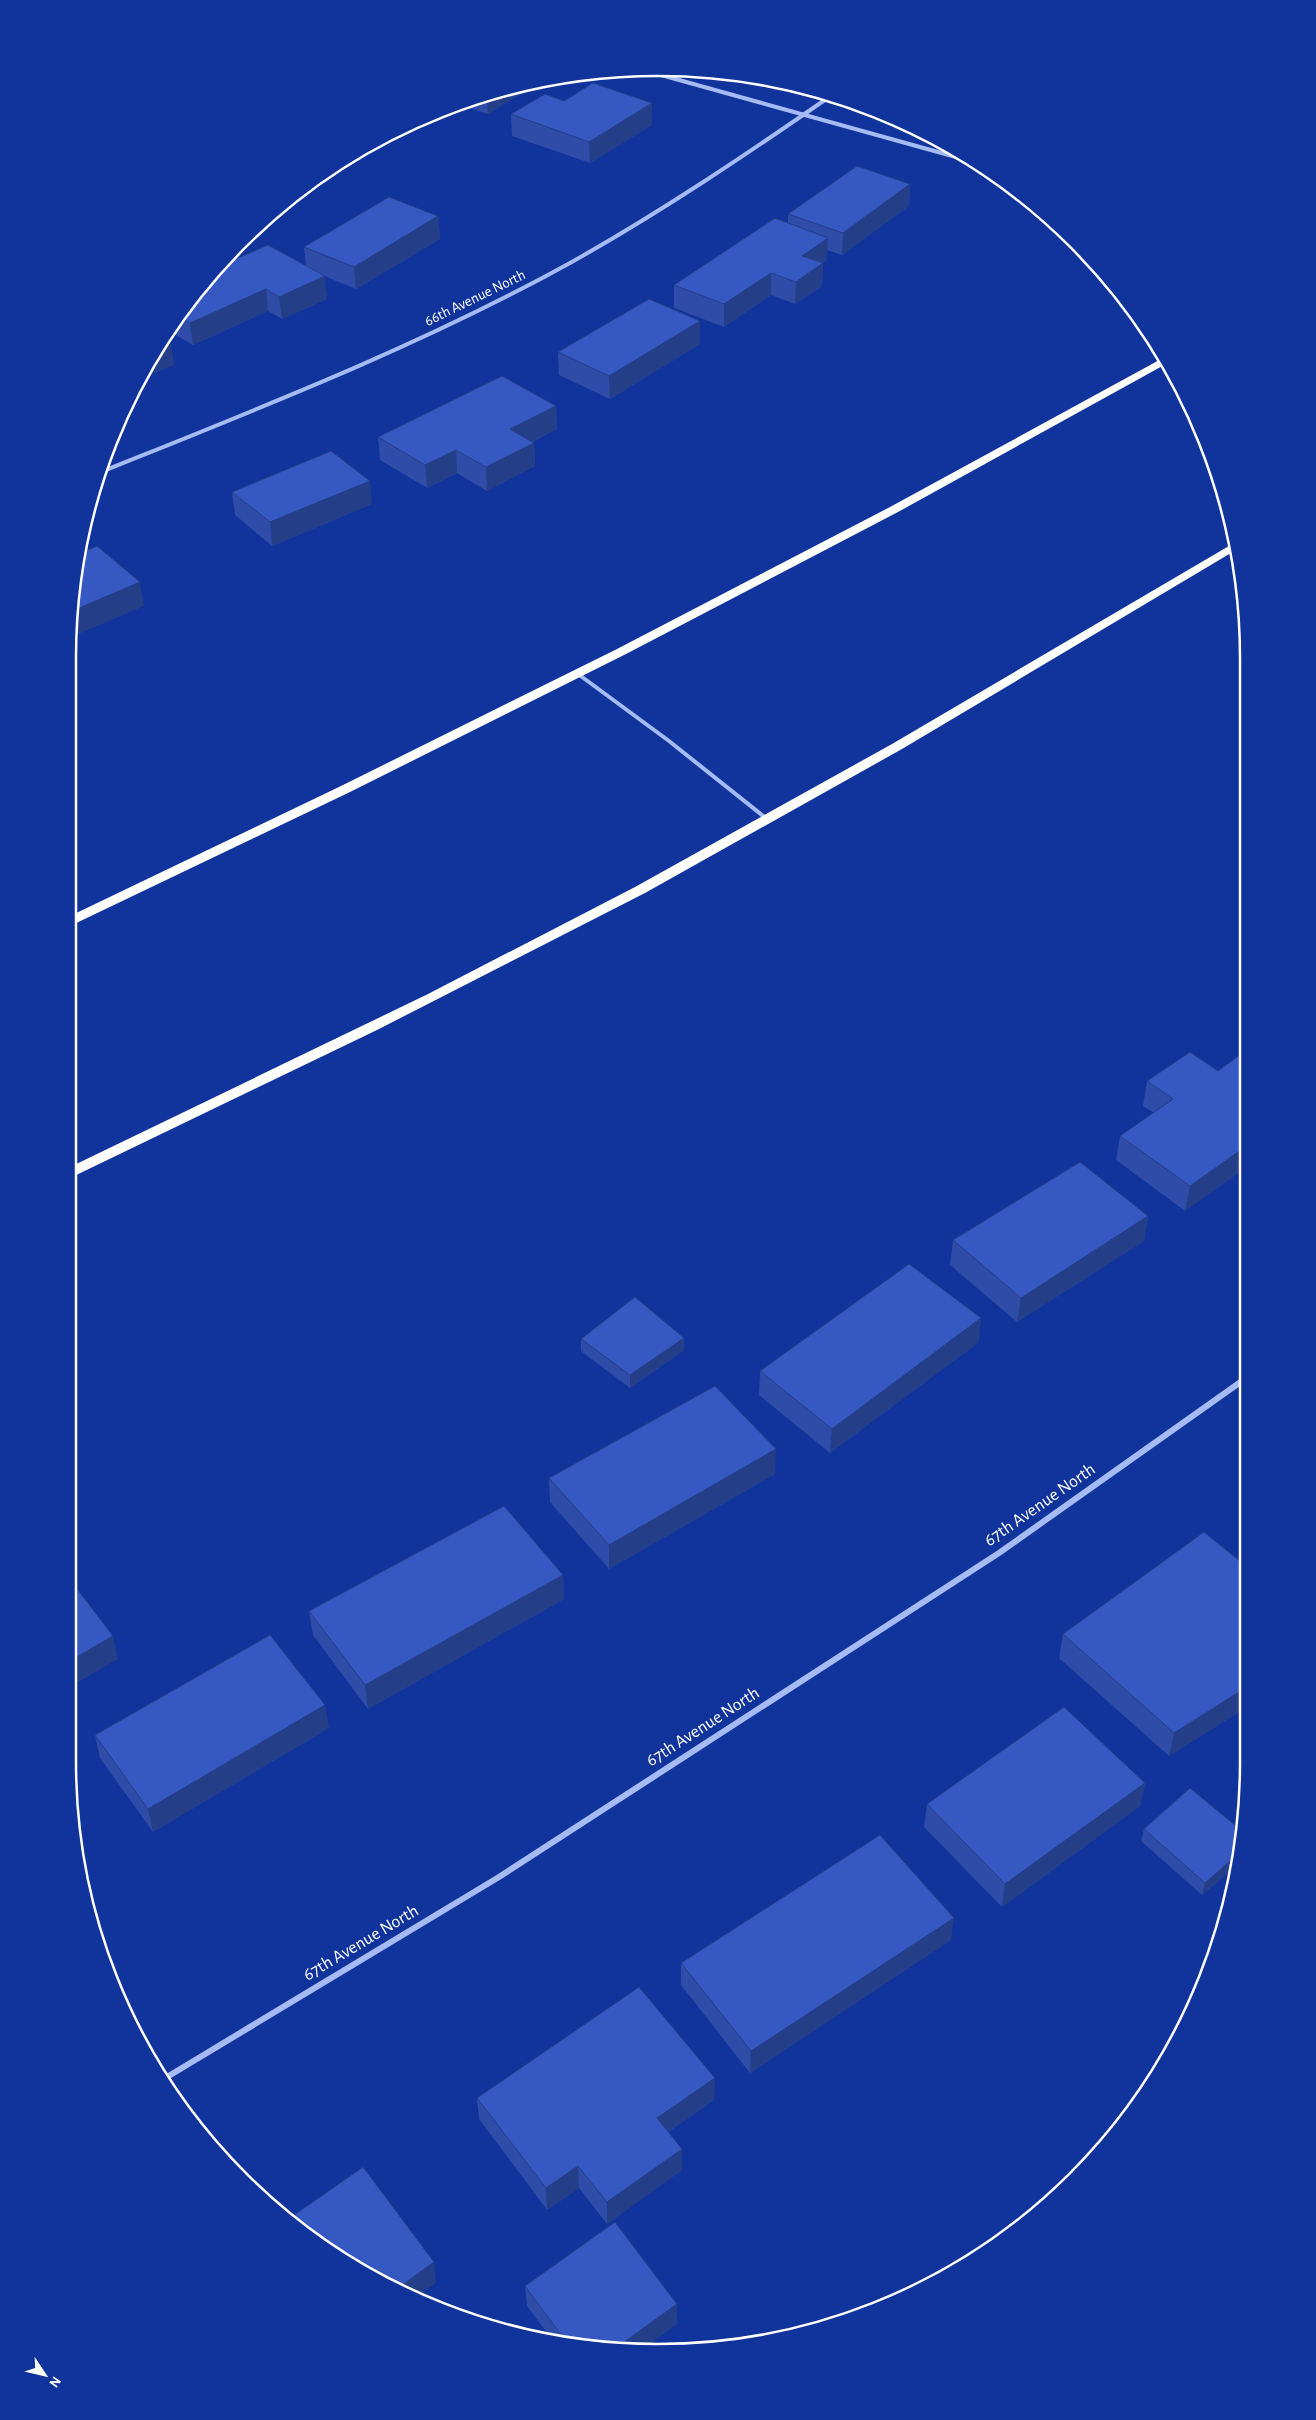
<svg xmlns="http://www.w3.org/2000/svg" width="1316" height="2420" font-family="'Alegreya Sans',sans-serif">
  <rect width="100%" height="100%" fill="#11339c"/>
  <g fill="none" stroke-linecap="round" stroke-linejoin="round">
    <path stroke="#a6baf4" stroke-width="4" d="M578,674L669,741L767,819"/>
    <g stroke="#a6baf4" stroke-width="4">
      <path d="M643,70L974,162"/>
      <path d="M101,472C260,408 420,346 570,263C661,212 747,154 832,95"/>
    </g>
    <path stroke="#a6baf4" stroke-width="4.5" d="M1240,1382L1246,1378"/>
    <path stroke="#a6baf4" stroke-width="6" d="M162,2080L499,1877L999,1553L1242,1381"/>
    <g fill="#fff" fill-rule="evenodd">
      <path d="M1163,358L1166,364L898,512L626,654L350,792L68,927V917L341,786L617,649L890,507Z"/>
      <path d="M1234,543L1236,550L902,749L645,893L377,1030L68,1179V1168L428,994L635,887L892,744Z"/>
    </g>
  </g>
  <g fill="#2e4ca8">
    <path d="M505,88L524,92L488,114L460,105Z"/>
    <path d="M564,101L652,103V125L590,163L512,136L511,114Z"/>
    <path d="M910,184L909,206L842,255L827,250V260L823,263L822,286L795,304L771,295L724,327L674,308V285L788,223V214Z"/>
    <path d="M438,216L440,239L356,289L324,276L327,299L282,319L268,311L193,345L169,331L215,268L306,266L304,247Z"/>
    <path d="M700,321V344L610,399L559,375L558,352Z"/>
    <path d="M556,406L557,429L532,442L534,443L535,466L487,491L457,473L427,488L380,460L378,437Z"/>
    <path d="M232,492L372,504L272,546L235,515Z"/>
    <path d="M1245,1057V1168L1185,1211L1116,1160L1120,1136L1154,1113L1143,1106L1147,1081L1218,1071Z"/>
    <path d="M1148,1216L1144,1241L1017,1322L950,1265L953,1240Z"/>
    <path d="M581,1339L684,1350L630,1388L581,1351Z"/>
    <path d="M979,1342L830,1453L759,1395L760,1371Z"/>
    <path d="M775,1474L609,1569L550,1502L549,1478Z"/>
    <path d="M1247,1567V1707L1169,1756L1059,1658L1063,1634Z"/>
    <path d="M563,1575L564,1599L368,1709L313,1635L309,1611Z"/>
    <path d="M329,1728L153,1832L100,1758L95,1735Z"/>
    <path d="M1145,1783L1140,1806L1002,1907L924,1827L927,1804Z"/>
    <path d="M1144,1829L1242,1831L1237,1865L1202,1895L1141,1841Z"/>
    <path d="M951,1940L750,2073L681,1985V1963Z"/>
    <path d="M477,2098L714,2100L668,2132L682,2149V2170L607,2224L579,2188L547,2210L479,2119Z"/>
    <path d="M525,2286L677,2304V2324L639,2351H619L552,2340L527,2306Z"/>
  </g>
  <g fill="#253e88">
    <path d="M524,85V92L488,114L487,103L515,86Z"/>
    <path d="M652,103V125L590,163L589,142Z"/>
    <path d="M910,184L909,206L842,255L843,233Z"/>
    <path d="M438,216L440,239L356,289L354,267Z"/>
    <path d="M828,238L827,260L801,278L802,256Z"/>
    <path d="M823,263L822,286L795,304L796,282Z"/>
    <path d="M771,273V295L724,327V304Z"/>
    <path d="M325,276L327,299L282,319L279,297Z"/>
    <path d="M266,289L268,311L193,345L190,323Z"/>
    <path d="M700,321V344L610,399L609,376Z"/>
    <path d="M171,342L174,365L140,379L146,363L158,347Z"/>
    <path d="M556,406L557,429L511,452L510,429Z"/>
    <path d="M534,443L535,466L487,491L486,467Z"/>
    <path d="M456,450L457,473L427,488L425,465Z"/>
    <path d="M370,481L372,504L272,546L270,522Z"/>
    <path d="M140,582L144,606L69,638V620L70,612Z"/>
    <path d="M1245,1147V1168L1185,1211L1190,1186Z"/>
    <path d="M1148,1216L1144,1241L1017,1322L1021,1298Z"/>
    <path d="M981,1318L979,1342L830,1453L832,1429Z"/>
    <path d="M684,1338V1350L630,1388V1375Z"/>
    <path d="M776,1449L775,1474L609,1569V1545Z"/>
    <path d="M563,1575L564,1599L368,1709L365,1685Z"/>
    <path d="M113,1636L118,1659L68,1688V1662Z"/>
    <path d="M1247,1687V1707L1169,1756L1174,1733Z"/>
    <path d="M325,1705L329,1728L153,1832L148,1809Z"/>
    <path d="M1145,1783L1140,1806L1002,1907L1005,1884Z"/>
    <path d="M1238,1854L1237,1865L1202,1895L1205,1883Z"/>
    <path d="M954,1918L951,1940L750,2073L751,2051Z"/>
    <path d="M715,2078L714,2100L657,2139V2118Z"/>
    <path d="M682,2149V2170L607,2224V2202Z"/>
    <path d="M578,2166L579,2188L547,2210L546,2188Z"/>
    <path d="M434,2262L436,2283L415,2298L397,2289Z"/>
    <path d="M677,2304V2324L639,2351H619L613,2350Z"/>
  </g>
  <g fill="#3558c3" stroke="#253e88">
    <path d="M593,83L652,103L589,142L511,114L545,94L564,101Z"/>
    <path d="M515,86L487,103L476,99L505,88Z"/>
    <path d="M857,166L910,184L843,233L788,214Z"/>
    <path d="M389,197L438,216L354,267L304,247Z"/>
    <path d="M775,218L828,238L802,256L823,263L796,282L771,273L724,304L674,285Z"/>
    <path d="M268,245L325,276L279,297L266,289L190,323L180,317L215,268Z"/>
    <path d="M649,299L700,321L609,376L558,352Z"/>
    <path d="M165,338L171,342L158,347Z"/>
    <path d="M502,376L556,406L510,429L534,443L486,467L456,450L425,465L378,437Z"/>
    <path d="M331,451L370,481L270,522L232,492Z"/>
    <path d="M97,546L140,582L70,612L80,553Z"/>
    <path d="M1190,1052L1218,1071L1241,1054L1245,1057V1147L1190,1186L1120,1136L1173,1099L1147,1081Z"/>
    <path d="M1080,1162L1148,1216L1021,1298L953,1240Z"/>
    <path d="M909,1264L981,1318L832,1429L760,1371Z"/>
    <path d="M635,1297L684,1338L630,1375L581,1339Z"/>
    <path d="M715,1386L776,1449L609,1545L549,1478Z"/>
    <path d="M504,1506L563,1575L365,1685L309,1611Z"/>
    <path d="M1204,1532L1247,1567V1687L1174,1733L1063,1634Z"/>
    <path d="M68,1577L113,1636L68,1662Z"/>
    <path d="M270,1635L325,1705L148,1809L95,1735Z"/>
    <path d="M1064,1707L1145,1783L1005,1884L927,1804Z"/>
    <path d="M1190,1788L1242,1831L1238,1854L1205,1883L1144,1829Z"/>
    <path d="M880,1835L954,1918L751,2051L681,1963Z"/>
    <path d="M639,1987L715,2078L657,2118L682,2149L607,2202L578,2166L546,2188L477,2098Z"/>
    <path d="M363,2167L434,2262L397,2289L330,2253L287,2220Z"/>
    <path d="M615,2222L677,2304L613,2350L567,2343L525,2286Z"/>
  </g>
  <g text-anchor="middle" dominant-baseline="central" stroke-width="4" stroke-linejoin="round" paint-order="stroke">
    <g font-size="15" fill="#fff" stroke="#11339c">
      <text transform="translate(475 298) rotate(-26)">66th Avenue North</text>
    </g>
    <g font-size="18" fill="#fff" stroke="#11339c">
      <text transform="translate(1040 1505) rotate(-35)">67th Avenue North</text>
      <text transform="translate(703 1727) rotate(-33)">67th Avenue North</text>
      <text transform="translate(361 1943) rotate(-31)">67th Avenue North</text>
    </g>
  </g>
  <path d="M0 0H1316V2420H0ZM658 76H658A582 582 0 0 1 1240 658V1762A582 582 0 0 1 658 2344H658A582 582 0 0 1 76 1762V658A582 582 0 0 1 658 76Z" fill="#11339c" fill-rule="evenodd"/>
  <path fill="none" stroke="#fff" stroke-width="2.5" d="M658 76H658A582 582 0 0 1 1240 658V1762A582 582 0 0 1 658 2344H658A582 582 0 0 1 76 1762V658A582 582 0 0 1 658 76Z"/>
  <g transform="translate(45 2375) rotate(125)" stroke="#11339c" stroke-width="4" paint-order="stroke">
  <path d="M0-4L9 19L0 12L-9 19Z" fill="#ffffff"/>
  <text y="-8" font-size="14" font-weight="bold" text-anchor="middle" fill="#ffffff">N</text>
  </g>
</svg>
